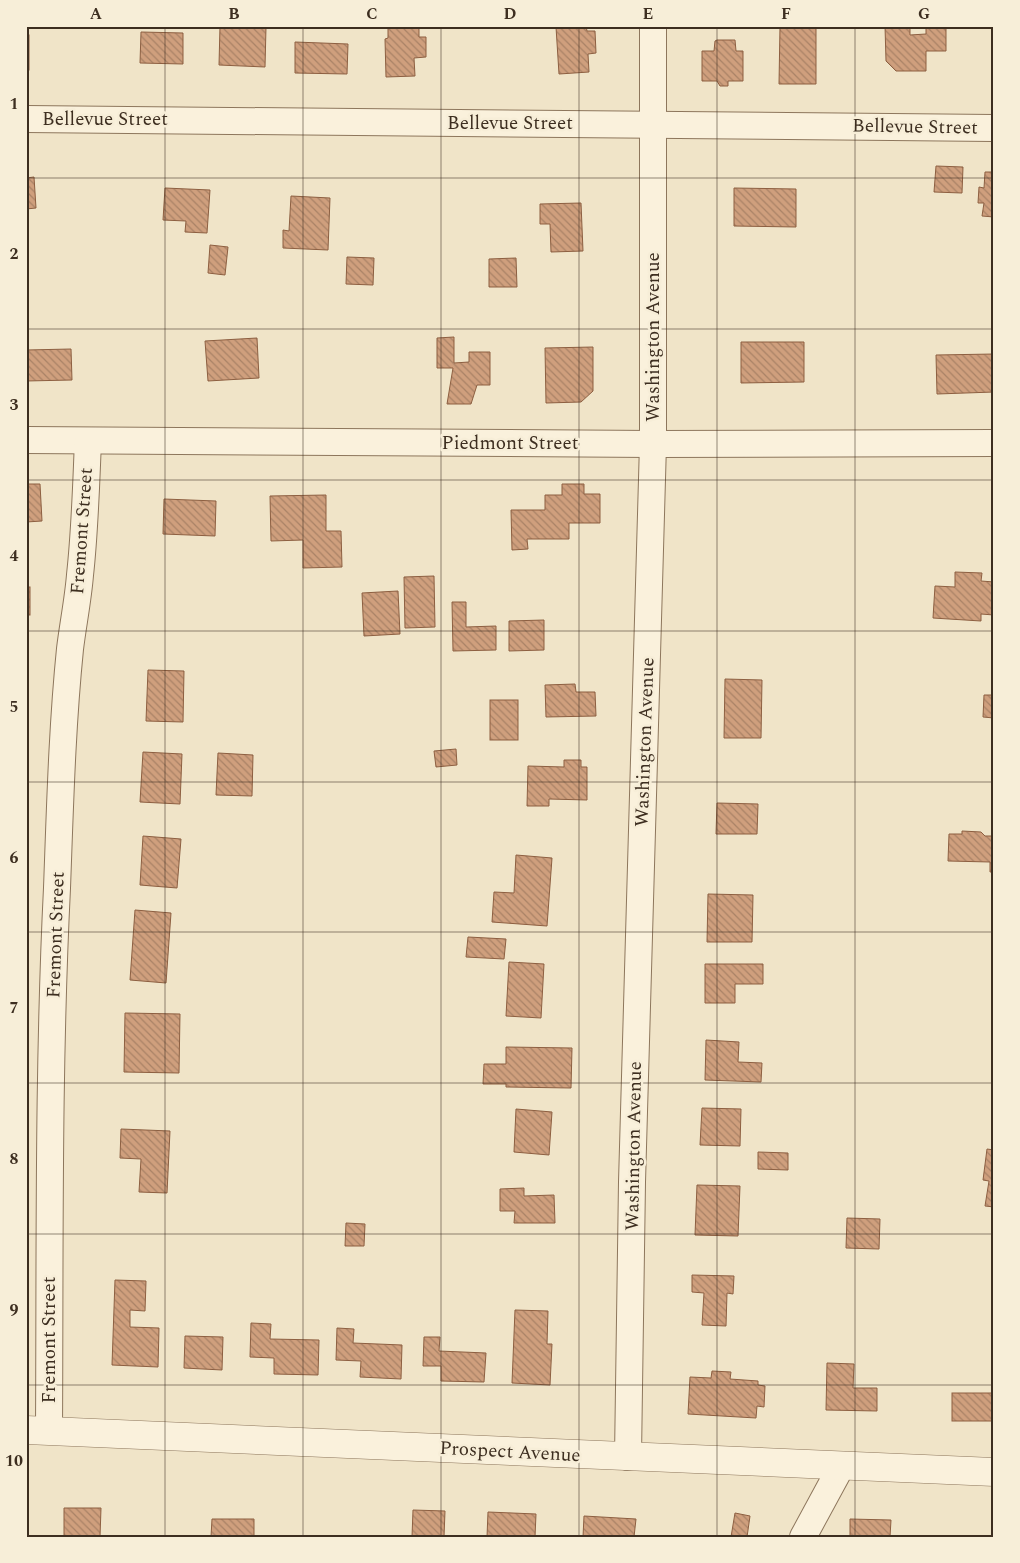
<svg xmlns="http://www.w3.org/2000/svg" width="1020" height="1563" font-family="Spectral,serif">
  <defs>
    <pattern id="building-back-hatch" width="6" height="6" patternUnits="userSpaceOnUse" patternTransform="scale(1.25)"><rect width="6" height="6" fill="#cf9f7d"/><path d="M-1 5l2 2M0 0l6 6M5-1l2 2" fill="none" stroke="#a98266"/></pattern>
  </defs>
  <rect width="100%" height="100%" fill="#f0e4c8"/>
  <g fill="url(#building-back-hatch)" stroke="#8d5f41">
    <path d="M220,26L266,27L265,67L219,65Z"/>
    <path d="M388,26H419V37H426V57L414,58L415,76L386,77L385,39L388,38Z"/>
    <path d="M586,26L587,31H595L596,53L588,54L589,72L559,74L556,27Z"/>
    <path d="M780,26H816V84H779Z"/>
    <path d="M885,26H910V35L926,34V26H946V51H926V71H896L886,61Z"/>
    <path d="M141,32L183,33V64L140,63Z"/>
    <rect x="26" y="35" width="3" height="35"/>
    <path d="M717,40H735L736,51H743V81H728V86H720L717,81H702V51H714L715,41Z"/>
    <path d="M295,42L348,44L347,74L295,73Z"/>
    <path d="M936,166L963,167L962,193L934,192Z"/>
    <path d="M985,172H994V217L982,216L984,203H978L979,187L984,188Z"/>
    <path d="M34,177L36,208L26,209V178Z"/>
    <path d="M165,188L210,190L207,233L185,232L186,221L163,220Z"/>
    <path d="M734,188L796,189V227L734,226Z"/>
    <path d="M291,196L330,198L328,250L283,248V230L289,231Z"/>
    <path d="M581,203L583,251L551,252L550,224H540V204Z"/>
    <path d="M210,245L228,247L225,275L208,273Z"/>
    <path d="M347,257L374,258L373,285L346,284Z"/>
    <path d="M516,258L517,287H489V259Z"/>
    <path d="M454,337V363L469,362V352H490V385H477L471,404H447L453,368H437V338Z"/>
    <path d="M257,338L259,378L208,381L205,341Z"/>
    <path d="M741,342H804V382L741,383Z"/>
    <path d="M593,347V391L581,402L546,403L545,348Z"/>
    <path d="M71,349L72,380L26,381V350Z"/>
    <path d="M994,354V392L937,394L936,355Z"/>
    <path d="M26,484H40L42,521L26,522Z"/>
    <path d="M562,484H584V494H600V523H569V539H527L528,549L512,550L511,510H545V495H562Z"/>
    <path d="M326,495V531H341L342,567L303,568V540L271,541L270,496Z"/>
    <path d="M164,499L216,501L215,536L163,534Z"/>
    <path d="M955,572L982,573L981,581L994,582V615L981,614V621L933,618L935,586L955,587Z"/>
    <path d="M434,576L435,627L405,628L404,577Z"/>
    <rect x="26" y="587" width="4" height="28"/>
    <path d="M398,591L400,634L364,636L362,593Z"/>
    <path d="M452,602H466V627L496,626V650L453,651Z"/>
    <path d="M544,620V650L509,651V621Z"/>
    <path d="M148,670L184,671L183,722L146,721Z"/>
    <path d="M725,679L762,680L761,738H724Z"/>
    <path d="M575,684L576,692H595L596,716L546,717L545,685Z"/>
    <path d="M984,695H994V718L983,717Z"/>
    <rect x="490" y="700" width="28" height="40"/>
    <path d="M456,749L457,765L436,767L434,751Z"/>
    <path d="M143,752L182,754L180,804L140,802Z"/>
    <path d="M218,753L253,755L252,796L216,795Z"/>
    <path d="M564,760H581V767H587V800L549,799V806H527L528,766L564,767Z"/>
    <path d="M717,803L758,804L757,834H716Z"/>
    <path d="M962,831L981,832L985,836H994V872H990V862L948,861L949,834H962Z"/>
    <path d="M143,836L181,839L177,888L140,885Z"/>
    <path d="M516,855L552,858L547,926L492,922L494,892L514,893Z"/>
    <path d="M708,894L753,895L752,942H707Z"/>
    <path d="M135,910L171,913L166,983L130,980Z"/>
    <path d="M468,937L506,939L504,959L466,957Z"/>
    <path d="M509,962L544,964L541,1018L506,1016Z"/>
    <path d="M705,964H763V984H735V1003H705Z"/>
    <path d="M125,1013L180,1014L179,1073L124,1072Z"/>
    <path d="M706,1040L739,1042L738,1062L762,1063L761,1082L705,1080Z"/>
    <path d="M506,1047L572,1048L571,1088L506,1087V1084H483L484,1064H506Z"/>
    <path d="M702,1108L741,1109L740,1146L700,1145Z"/>
    <path d="M516,1109L552,1112L549,1155L514,1152Z"/>
    <path d="M121,1129L170,1131L167,1193L139,1192L141,1159L120,1158Z"/>
    <path d="M987,1149L994,1150V1207L985,1206L989,1181L983,1180Z"/>
    <path d="M758,1152L788,1153V1170L758,1169Z"/>
    <path d="M697,1185L740,1186L738,1236L695,1235Z"/>
    <path d="M524,1188V1196L554,1195L555,1223H514L515,1211H500V1189Z"/>
    <path d="M847,1218L880,1219L879,1249L846,1248Z"/>
    <path d="M346,1223L365,1224L364,1246H345Z"/>
    <path d="M692,1275L734,1276L733,1294L727,1293L726,1326L702,1325L704,1293L692,1292Z"/>
    <path d="M115,1280L146,1281L145,1311L130,1310V1327L159,1328L158,1367L112,1365Z"/>
    <path d="M515,1310L548,1311L547,1344H552L550,1385L512,1383Z"/>
    <path d="M251,1323L271,1324L270,1339L319,1340L318,1375L274,1374V1358L250,1357Z"/>
    <path d="M337,1328L354,1329L353,1343L402,1345L401,1379L360,1377L361,1361L336,1360Z"/>
    <path d="M185,1336L223,1337L222,1370L184,1368Z"/>
    <path d="M424,1337H440L439,1351L486,1353L484,1382L441,1381V1366H423Z"/>
    <path d="M827,1363L854,1364L853,1388H877V1411L826,1410Z"/>
    <path d="M712,1371L731,1372L730,1379L758,1381V1385L765,1386L764,1407L757,1406L756,1418L688,1414L690,1377L711,1378Z"/>
    <rect x="952" y="1393" width="42" height="28"/>
    <path d="M64,1508H101L100,1537H64Z"/>
    <path d="M413,1510L445,1511L444,1537H412Z"/>
    <path d="M488,1512L536,1514L535,1537H487Z"/>
    <path d="M735,1513L750,1516L747,1537H731Z"/>
    <path d="M584,1516L636,1519L634,1537H583Z"/>
    <path d="M212,1519H254V1537H211Z"/>
    <path d="M850,1519L891,1520L890,1537H850Z"/>
  </g>
  <g fill="none" stroke-linecap="round" stroke-linejoin="round">
    <defs>
      <g id="minor">
        <path d="M26,119L994,128"/>
        <path d="M26,440L653,444L994,443"/>
        <path d="M49,1431C50,1250 48,1069 57,888C60,808 62,728 70,649C73,624 78,600 80,575C85,530 86,486 88,441"/>
        <path d="M628,1457L632,1182L653,444V26"/>
        <path d="M803,1537L842,1465"/>
      </g>
      <path id="tertiary" d="M26,1430L994,1472"/>
    </defs>
    <use href="#minor" stroke="#8d765c" stroke-width="28"/>
    <use href="#tertiary" stroke="#8d765c" stroke-width="29"/>
    <use href="#minor" stroke="#faf1dc" stroke-width="26"/>
    <use href="#tertiary" stroke="#faf1dc" stroke-width="28"/>
  </g>
  <path fill="none" stroke="#3d2e20" stroke-width="1" stroke-opacity="0.55" d="M165,26V1537M303,26V1537M441,26V1537M579,26V1537M717,26V1537M855,26V1537M26,178H994M26,329H994M26,480H994M26,631H994M26,782H994M26,932H994M26,1083H994M26,1234H994M26,1385H994"/>
  <g text-anchor="middle" dominant-baseline="central" stroke-width="5" stroke-linejoin="round" paint-order="stroke">
    <g font-size="19" fill="#3d2e20" stroke="#f7eed8">
      <text x="105" y="119">Bellevue Street</text>
      <text x="510" y="123">Bellevue Street</text>
      <text transform="translate(915 127) rotate(1)">Bellevue Street</text>
      <text transform="translate(653 337) rotate(-90)">Washington Avenue</text>
      <text x="510" y="443">Piedmont Street</text>
      <text transform="translate(82 531) rotate(-86)">Fremont Street</text>
      <text transform="translate(645 742) rotate(-88)">Washington Avenue</text>
      <text transform="translate(56 935) rotate(-88)">Fremont Street</text>
      <text transform="translate(634 1146) rotate(-89)">Washington Avenue</text>
      <text transform="translate(49 1340) rotate(-90)">Fremont Street</text>
      <text transform="translate(510 1452) rotate(3)">Prospect Avenue</text>
    </g>
  </g>
  <rect width="1020" height="1563" fill="none" stroke="#f7eed8" stroke-width="55"/>
  <rect x="28" y="28" width="964" height="1508" fill="none" stroke="#3d2e20" stroke-width="2"/>
  <g font-size="16" text-anchor="middle" font-weight="bold" fill="#3d2e20">
    <text x="96" y="19">A</text>
    <text x="234" y="19">B</text>
    <text x="372" y="19">C</text>
    <text x="510" y="19">D</text>
    <text x="648" y="19">E</text>
    <text x="786" y="19">F</text>
    <text x="924" y="19">G</text>
    <text x="14" y="109">1</text>
    <text x="14" y="259">2</text>
    <text x="14" y="410">3</text>
    <text x="14" y="561">4</text>
    <text x="14" y="712">5</text>
    <text x="14" y="863">6</text>
    <text x="14" y="1013">7</text>
    <text x="14" y="1164">8</text>
    <text x="14" y="1315">9</text>
    <text x="14" y="1466">10</text>
  </g>
</svg>
